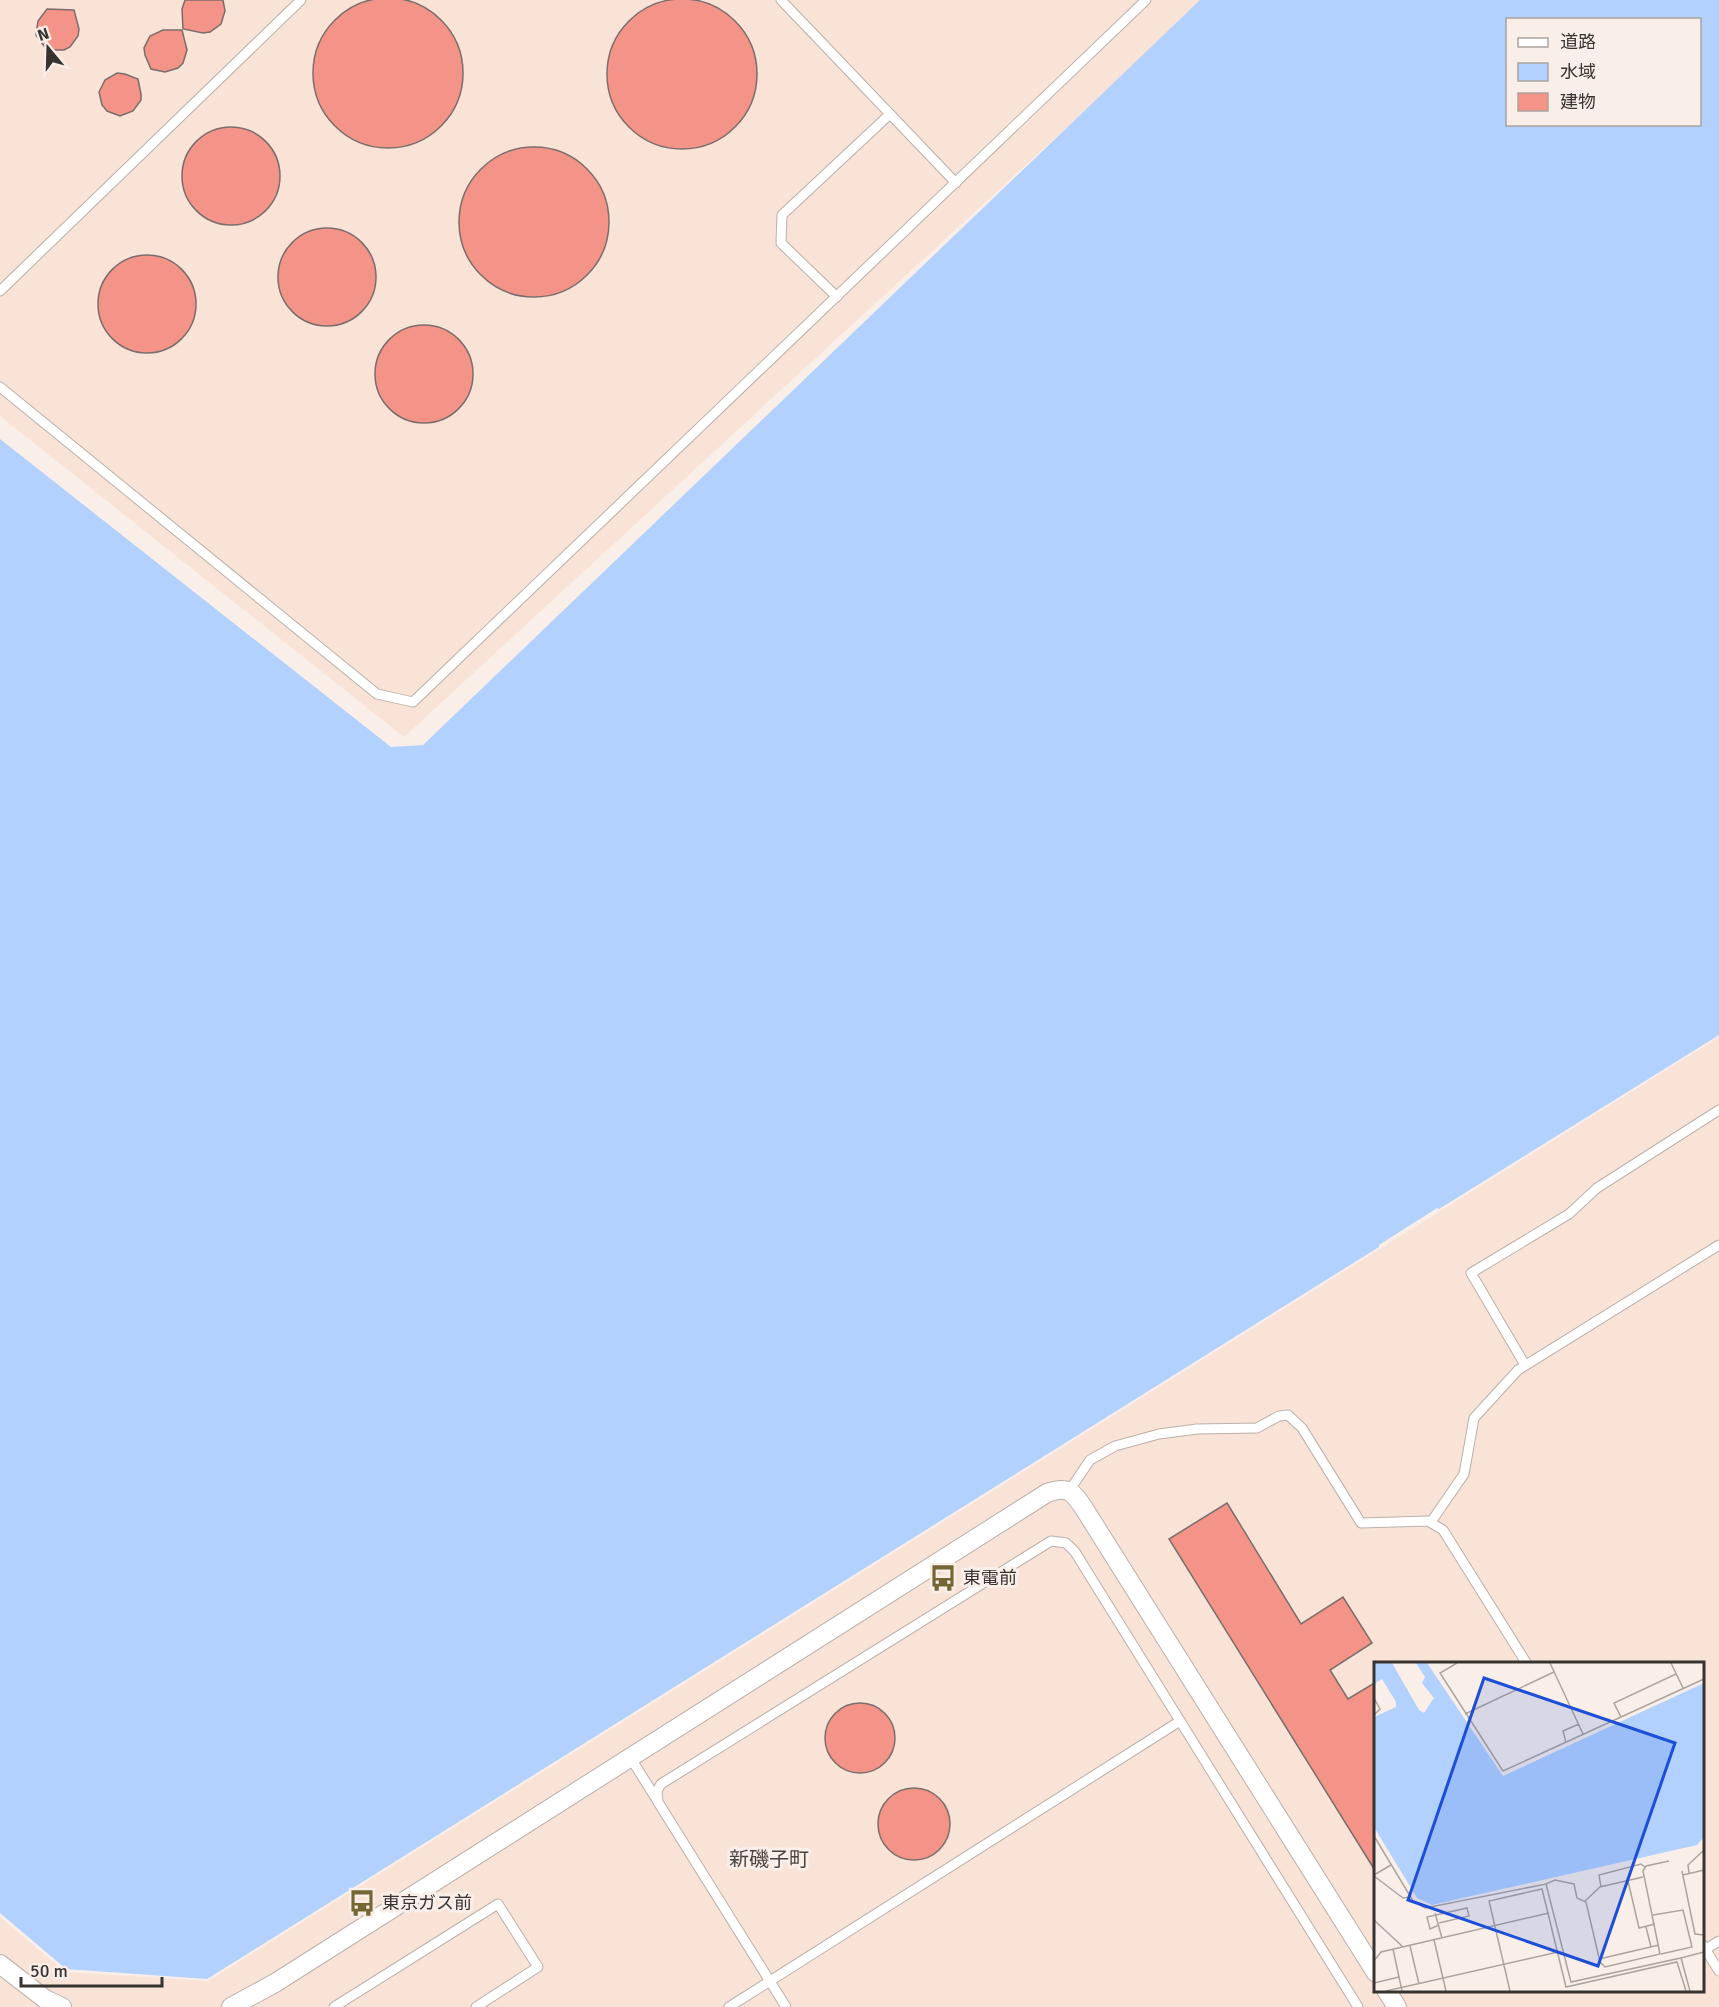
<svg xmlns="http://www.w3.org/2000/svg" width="1719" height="2007" font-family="Signika,'Noto Sans JP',sans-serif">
  <rect width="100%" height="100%" fill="#faefe8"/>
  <g fill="#f9e2d6" fill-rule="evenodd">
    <path d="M0,0H1205L404,737L0,416Z"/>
    <path d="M1719,1037V2007H0V1917L65,1972L208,1981ZM1376,1664H1702V1990H1376Z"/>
  </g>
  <path fill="#b2d1fe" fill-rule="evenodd" d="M1200,0H1719V1035L1439,1209L1437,1208L1379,1245V1247L207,1979L66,1969L0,1913V439L391,747L423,745ZM1508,20H1700V124H1508Z"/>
  <g fill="#f49387" stroke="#7a6e6c" stroke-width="1.5">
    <circle cx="388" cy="73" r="75"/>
    <circle cx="682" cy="74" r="75"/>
    <path d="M185,0H223L225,11L221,24L210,32L203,33L183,29L182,9Z"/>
    <path d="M47,9L74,10L79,29L78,36L70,47L64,50H50L44,46L36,35L38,21Z"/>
    <path d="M163,30H182L187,50L183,63L178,68L165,72L151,69L145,55L144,48L150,36Z"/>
    <path d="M117,73L125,74L138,79L141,94V100L133,111L120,116L107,111L102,105L99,92L105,80Z"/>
    <circle cx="231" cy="176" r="49"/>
    <circle cx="534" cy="222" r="75"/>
    <circle cx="327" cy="277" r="49"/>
    <circle cx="147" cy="304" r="49"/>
    <circle cx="424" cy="374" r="49"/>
    <path d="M1227,1503L1301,1624L1343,1597L1372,1643L1330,1670L1348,1699L1376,1682V1872L1169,1539Z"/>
    <circle cx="860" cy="1738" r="35"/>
    <circle cx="914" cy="1824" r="36"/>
  </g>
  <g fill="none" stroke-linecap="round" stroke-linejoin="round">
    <defs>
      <g id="service">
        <path d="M781,0L956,183"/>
        <path d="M0,291L301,0"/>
        <path d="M837,297L781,243L782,215L890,114"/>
        <path d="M0,387L377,694L413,702L1146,0"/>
        <path d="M1525,1365L1471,1273L1569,1214L1597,1188L1719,1110"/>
        <path d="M1069,1491L1090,1460L1115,1446L1159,1434L1197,1429L1257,1428L1279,1416L1288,1415L1302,1428L1361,1523L1428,1521L1443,1530L1527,1664"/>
        <path d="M1431,1522L1464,1474L1474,1418L1518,1370L1719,1245"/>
        <path d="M630,1757L657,1800"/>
        <path d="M1702,1944L1719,1971"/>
        <path d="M1706,1949L1719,1941"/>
        <path d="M334,2007L498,1904L538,1967L476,2007"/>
        <path d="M729,2007L1180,1721"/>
        <path d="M786,2007L658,1802L657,1791L661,1784L1051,1541L1066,1543L1075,1552L1358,2007"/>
      </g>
      <g id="minor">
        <path d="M0,1964L45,1999L62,2007"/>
        <path d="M1386,1990L1397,2007"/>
        <path d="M231,2007L275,1983L1047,1493C1069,1485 1073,1492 1085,1510L1376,1973"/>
      </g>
    </defs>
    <use href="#service" stroke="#bbb0aa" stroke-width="11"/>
    <use href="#minor" stroke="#bbb0aa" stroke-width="20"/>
    <use href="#service" stroke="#fff" stroke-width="9"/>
    <use href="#minor" stroke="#fff" stroke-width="18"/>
  </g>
  <defs>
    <symbol id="bus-bare" viewBox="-9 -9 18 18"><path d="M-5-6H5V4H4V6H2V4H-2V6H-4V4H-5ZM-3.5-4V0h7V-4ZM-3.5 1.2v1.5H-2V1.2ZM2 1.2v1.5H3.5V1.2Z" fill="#746734" stroke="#faefe8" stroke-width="2.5" paint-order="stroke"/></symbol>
  </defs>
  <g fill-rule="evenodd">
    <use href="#bus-bare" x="924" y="1559" width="38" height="38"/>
    <use href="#bus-bare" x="343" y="1884" width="38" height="38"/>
  </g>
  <g text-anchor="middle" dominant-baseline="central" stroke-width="6" stroke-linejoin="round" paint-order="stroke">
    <g font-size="18" fill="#373331" stroke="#faefe8" text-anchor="start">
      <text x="963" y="1578">東電前</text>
      <text x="382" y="1903">東京ガス前</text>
    </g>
    <g font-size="20" fill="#4c433e" stroke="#faefe8">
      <text x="769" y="1859">新磯子町</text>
    </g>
  </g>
  <g transform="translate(1374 1662)">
    <rect width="330" height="330" fill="#faefe8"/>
    <path d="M0,1H18L45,48L50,51L60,36L48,21L51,15L42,1H53L129,114L330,21V175L323,183L58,243L43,236L0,165V55L22,45V40L8,17L0,22Z" fill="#b2d1fe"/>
    <path fill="none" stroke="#aca49f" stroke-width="1.5" d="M83,1L66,11L129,109L330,17M176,1L209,72M297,1L309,26M0,36L6,47L0,53M91,52L180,10M247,55L240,41L302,12M192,81L189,69L205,62M0,174L39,239L51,246L172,222L197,320L307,296L316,329M308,209L321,272L330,273M315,211L314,203L330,188M0,213L17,203M309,213L330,208M0,214L29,236L36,235M254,219L265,266L281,262M172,222L181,218L200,222L203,236L212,240L226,300L231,305L286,292L269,209L272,204L295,199M227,225L225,213L267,202L271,205M211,239L226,225L269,215M61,251L68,276M279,253L309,248L318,285L287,292M0,258L29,285M65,261L95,254L93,246L53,255L56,267L65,263M272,265L277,285M60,278L72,329M36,284L45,322M19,287L28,329M307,296L330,290M225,297L285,283M0,299L7,290L175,251M0,321L25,315M12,329L184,290M136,329L115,239L168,227L192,325L303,300L312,329"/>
    <path fill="#1d4ed8" fill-opacity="0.15" stroke="#1d4ed8" stroke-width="3" d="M110,16L301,81L224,304L34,238Z"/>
    <rect width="330" height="330" fill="none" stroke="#373331" stroke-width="3"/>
  </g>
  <rect x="1506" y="18" width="195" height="108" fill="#faefe8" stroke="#aca49f" stroke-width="1.5"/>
  <rect x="1518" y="38" width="30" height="9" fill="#ffffff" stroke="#aca49f" stroke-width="1.5"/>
  <text x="1560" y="48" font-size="18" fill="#373331">道路</text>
  <rect x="1518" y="63" width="30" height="18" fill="#b2d1fe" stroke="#aca49f" stroke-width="1.5"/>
  <text x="1560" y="78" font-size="18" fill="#373331">水域</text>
  <rect x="1518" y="93" width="30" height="18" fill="#f49387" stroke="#aca49f" stroke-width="1.5"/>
  <text x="1560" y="108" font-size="18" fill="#373331">建物</text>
  <g transform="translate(48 48) rotate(341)" stroke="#faefe8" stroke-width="4.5" paint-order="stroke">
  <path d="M0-4.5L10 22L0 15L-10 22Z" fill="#373331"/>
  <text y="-9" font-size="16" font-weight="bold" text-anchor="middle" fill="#373331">N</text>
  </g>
  <path d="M21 1977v9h141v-9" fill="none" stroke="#373331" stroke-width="3"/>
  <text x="30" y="1977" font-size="18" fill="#373331" stroke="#faefe8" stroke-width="4.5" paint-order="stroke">50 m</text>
</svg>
